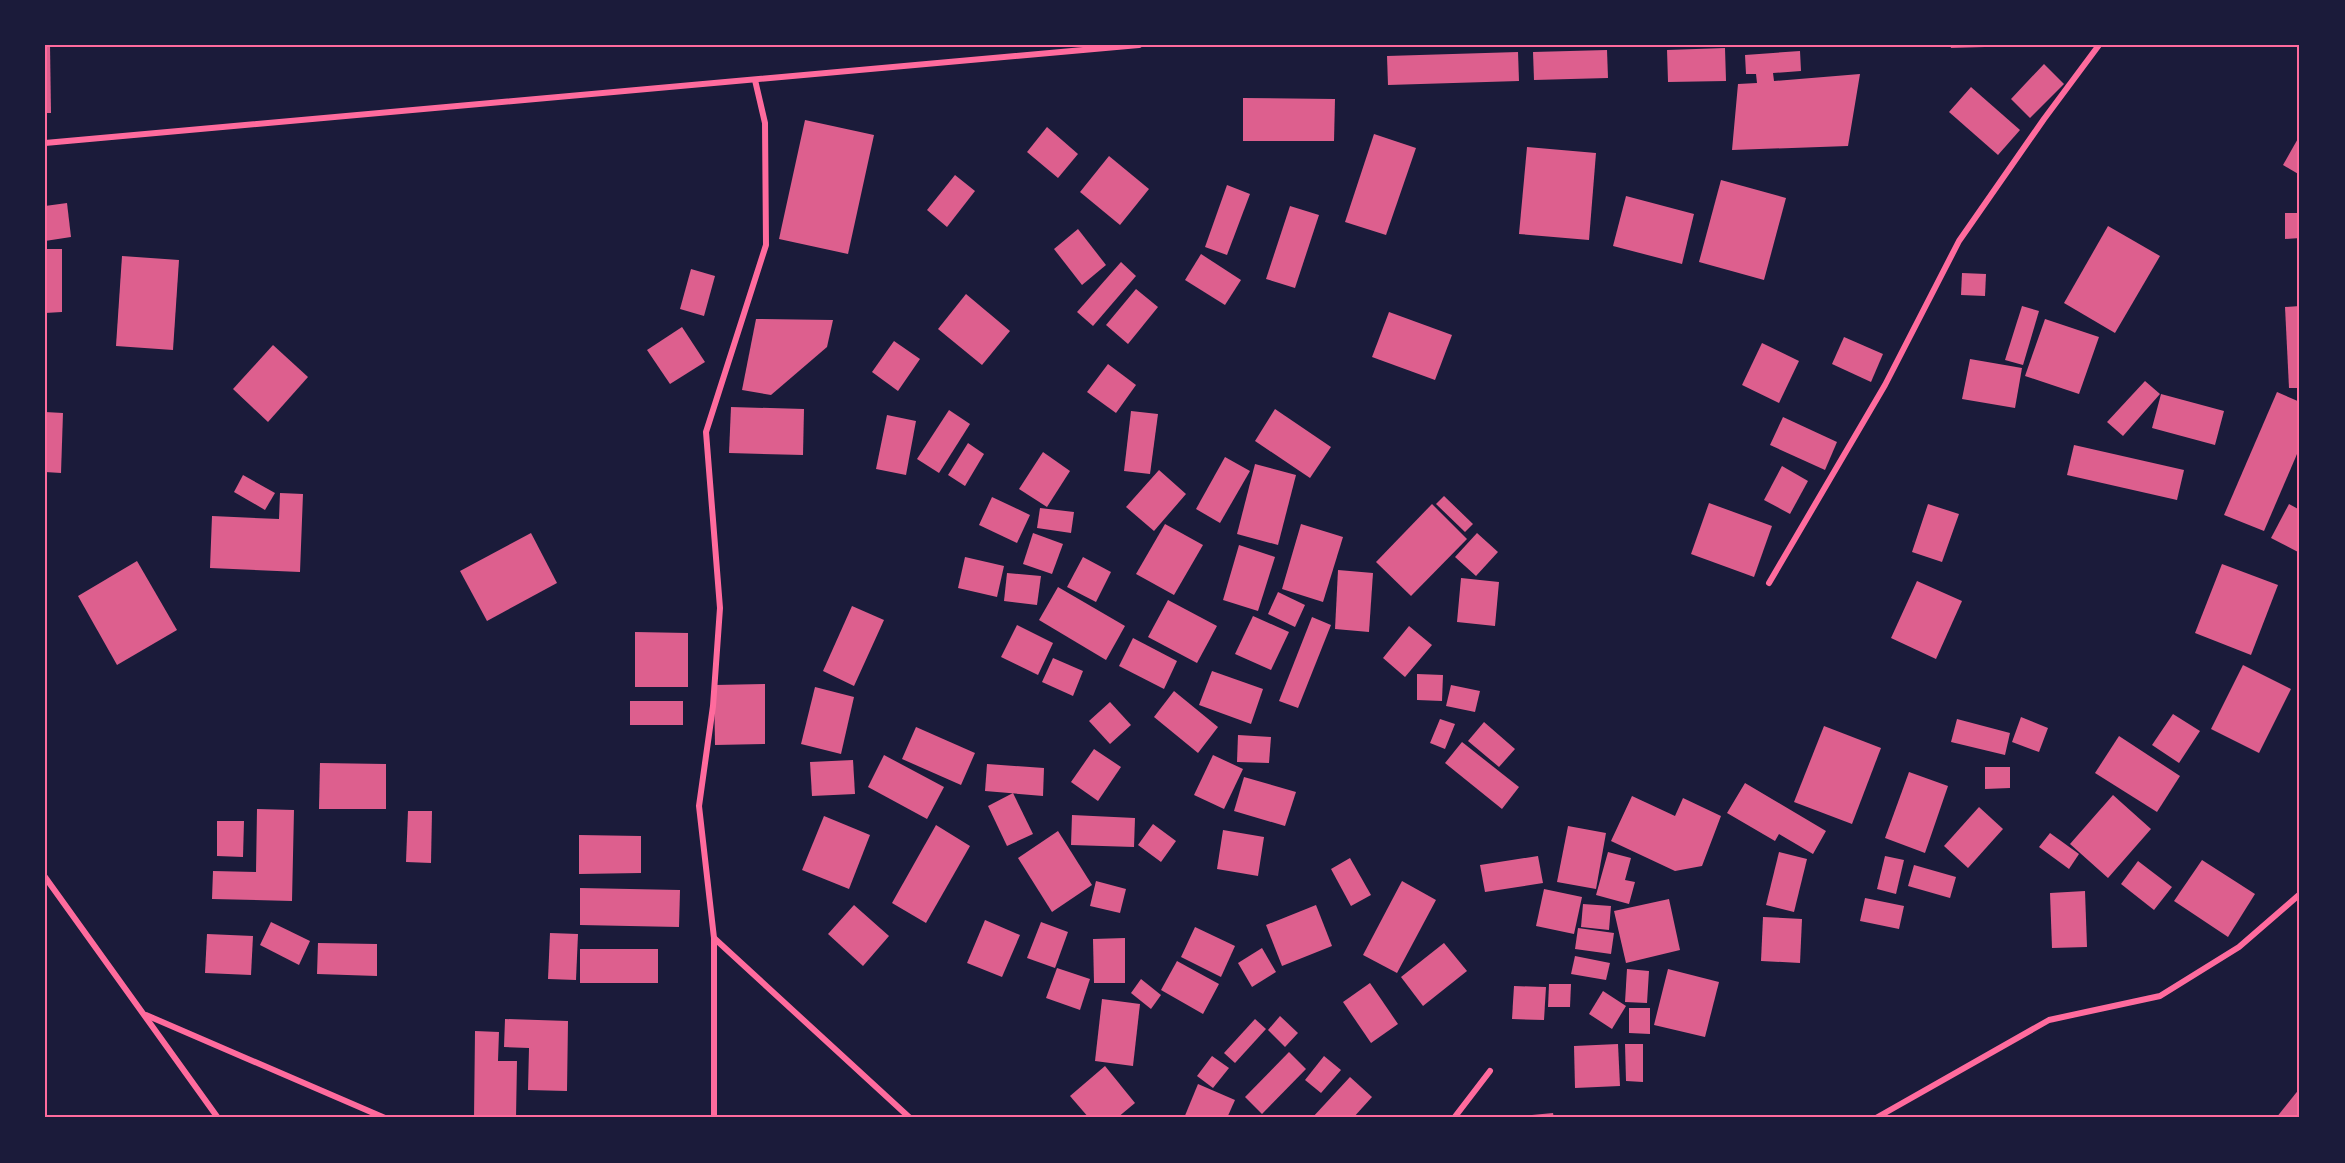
<svg xmlns="http://www.w3.org/2000/svg" width="2345" height="1163" font-family="'Source Serif 4',serif">
  <rect width="100%" height="100%" fill="#1b1b3a"/>
  <g fill="#dd5f8e">
    <path d="M45,45H50L51,113H45Z"/>
    <path d="M1950,45H1985V47L1951,48Z"/>
    <path d="M1725,48L1726,81L1668,82L1667,50Z"/>
    <path d="M1607,50L1608,78L1534,80L1533,52Z"/>
    <path d="M1800,51L1801,71L1773,73L1774,81L1860,74L1848,146L1732,150L1738,84L1757,83L1756,74H1746L1745,55Z"/>
    <path d="M1518,52L1519,81L1388,85L1387,56Z"/>
    <path d="M2044,64L2064,84L2030,118L2011,99Z"/>
    <path d="M1971,87L2020,130L1998,155L1949,112Z"/>
    <path d="M1243,98L1335,99L1334,141H1243Z"/>
    <path d="M805,120L874,135L848,254L779,239Z"/>
    <path d="M1047,127L1078,154L1058,178L1027,152Z"/>
    <path d="M1374,134L1416,148L1386,235L1345,222Z"/>
    <path d="M2300,135V175L2283,165Z"/>
    <path d="M1527,147L1596,153L1589,240L1519,234Z"/>
    <path d="M1109,156L1149,189L1120,225L1080,192Z"/>
    <path d="M955,175L975,191L947,227L927,210Z"/>
    <path d="M1721,180L1786,198L1764,280L1699,262Z"/>
    <path d="M1227,185L1250,194L1227,255L1205,247Z"/>
    <path d="M1626,196L1694,214L1682,264L1613,246Z"/>
    <path d="M67,203L71,237L45,241V206Z"/>
    <path d="M1290,206L1319,215L1295,288L1266,279Z"/>
    <path d="M2285,213H2300V238L2285,239Z"/>
    <path d="M2108,226L2160,256L2115,333L2064,303Z"/>
    <path d="M1078,229L1106,265L1082,285L1054,249Z"/>
    <path d="M45,249H62V312L45,313Z"/>
    <path d="M1201,254L1241,280L1225,305L1185,280Z"/>
    <path d="M122,256L179,260L173,350L116,346Z"/>
    <path d="M1121,262L1136,276L1093,326L1077,312Z"/>
    <path d="M691,269L715,276L704,316L680,309Z"/>
    <path d="M1962,273L1986,274L1985,296L1961,295Z"/>
    <path d="M1136,289L1158,307L1128,344L1106,325Z"/>
    <path d="M966,294L1010,331L982,365L938,329Z"/>
    <path d="M2022,306L2039,311L2023,365L2005,360Z"/>
    <path d="M2300,306V388H2289L2285,307Z"/>
    <path d="M1389,312L1452,335L1435,380L1372,357Z"/>
    <path d="M756,319L833,320L827,347L771,395L742,390Z"/>
    <path d="M2045,319L2099,337L2079,394L2025,376Z"/>
    <path d="M682,327L705,362L670,384L647,350Z"/>
    <path d="M1844,337L1883,354L1871,382L1832,364Z"/>
    <path d="M894,341L920,359L898,391L872,372Z"/>
    <path d="M1762,343L1799,361L1779,403L1742,385Z"/>
    <path d="M273,345L308,377L268,422L233,389Z"/>
    <path d="M1970,359L2022,368L2015,408L1962,399Z"/>
    <path d="M1108,364L1136,385L1116,413L1087,392Z"/>
    <path d="M2145,381L2160,394L2123,436L2107,422Z"/>
    <path d="M2277,392L2300,402V447L2264,531L2224,515Z"/>
    <path d="M2161,394L2224,411L2215,445L2152,428Z"/>
    <path d="M731,407L804,409L803,455L729,453Z"/>
    <path d="M1275,409L1331,447L1310,478L1255,441Z"/>
    <path d="M949,410L970,424L939,473L917,459Z"/>
    <path d="M1131,411L1158,414L1150,474L1124,471Z"/>
    <path d="M45,412L63,413L61,473L45,472Z"/>
    <path d="M887,415L916,421L906,475L876,469Z"/>
    <path d="M1783,417L1837,442L1825,470L1770,445Z"/>
    <path d="M968,443L984,454L965,486L948,475Z"/>
    <path d="M2074,445L2184,470L2177,500L2067,475Z"/>
    <path d="M1043,452L1070,471L1047,507L1019,489Z"/>
    <path d="M1225,457L1250,471L1220,523L1196,509Z"/>
    <path d="M1255,464L1296,475L1278,545L1237,534Z"/>
    <path d="M1782,466L1808,481L1790,514L1764,500Z"/>
    <path d="M1159,470L1186,494L1154,531L1126,507Z"/>
    <path d="M243,475L275,493L265,510L234,492Z"/>
    <path d="M280,493L303,494L300,572L210,568L212,516L279,519Z"/>
    <path d="M1444,496L1473,524L1465,532L1436,504Z"/>
    <path d="M992,497L1030,515L1017,543L979,525Z"/>
    <path d="M1709,503L1772,526L1754,577L1691,554Z"/>
    <path d="M1432,504L1467,539L1411,596L1376,562Z"/>
    <path d="M1928,504L1959,514L1942,562L1912,552Z"/>
    <path d="M2289,504L2300,510V553L2271,538Z"/>
    <path d="M1040,508L1074,512L1071,533L1037,528Z"/>
    <path d="M1165,524L1203,545L1174,595L1136,574Z"/>
    <path d="M1301,524L1343,537L1323,602L1282,589Z"/>
    <path d="M531,533L557,583L487,621L460,571Z"/>
    <path d="M1033,533L1063,544L1052,574L1023,564Z"/>
    <path d="M1477,533L1498,552L1476,576L1455,557Z"/>
    <path d="M1239,545L1275,557L1258,611L1223,600Z"/>
    <path d="M965,557L1004,566L997,597L958,588Z"/>
    <path d="M1083,557L1111,572L1096,602L1067,587Z"/>
    <path d="M137,561L177,630L117,665L78,596Z"/>
    <path d="M2222,564L2278,585L2251,655L2195,633Z"/>
    <path d="M1338,570L1373,573L1369,632L1335,629Z"/>
    <path d="M1007,573L1041,576L1037,605L1004,601Z"/>
    <path d="M1461,578L1499,582L1495,626L1457,622Z"/>
    <path d="M1917,581L1962,601L1936,659L1891,638Z"/>
    <path d="M1058,587L1125,626L1106,660L1039,620Z"/>
    <path d="M1278,592L1305,605L1295,627L1268,614Z"/>
    <path d="M1168,600L1217,626L1197,663L1148,637Z"/>
    <path d="M852,606L884,620L854,686L823,671Z"/>
    <path d="M1253,616L1289,632L1271,670L1235,654Z"/>
    <path d="M1312,617L1331,625L1298,708L1279,701Z"/>
    <path d="M1017,625L1053,643L1038,675L1001,657Z"/>
    <path d="M1409,626L1432,645L1405,677L1383,658Z"/>
    <path d="M635,632L688,633V687H635Z"/>
    <path d="M1133,638L1177,661L1164,689L1119,666Z"/>
    <path d="M1053,658L1083,671L1073,696L1042,682Z"/>
    <path d="M2243,665L2291,689L2259,753L2211,729Z"/>
    <path d="M1212,671L1263,689L1251,724L1199,705Z"/>
    <path d="M1417,674L1443,675L1442,701L1417,700Z"/>
    <path d="M765,684V744L715,745L714,685Z"/>
    <path d="M1451,685L1480,691L1475,712L1446,706Z"/>
    <path d="M815,687L854,697L841,754L801,744Z"/>
    <path d="M1174,691L1218,727L1198,753L1154,717Z"/>
    <rect x="630" y="701" width="53" height="24"/>
    <path d="M1110,702L1131,725L1110,744L1089,721Z"/>
    <path d="M2173,714L2200,731L2179,763L2152,745Z"/>
    <path d="M2021,717L2048,728L2039,752L2012,742Z"/>
    <path d="M1440,719L1455,724L1445,749L1430,743Z"/>
    <path d="M1957,719L2010,733L2005,755L1951,742Z"/>
    <path d="M1484,722L1515,749L1499,767L1468,741Z"/>
    <path d="M1824,726L1881,748L1852,824L1794,802Z"/>
    <path d="M916,727L975,753L961,785L902,759Z"/>
    <path d="M1238,735L1271,737L1269,763L1237,762Z"/>
    <path d="M2119,736L2180,776L2157,812L2095,773Z"/>
    <path d="M1462,742L1519,787L1502,809L1445,763Z"/>
    <path d="M1094,749L1121,767L1098,801L1071,782Z"/>
    <path d="M884,755L944,787L927,819L868,787Z"/>
    <path d="M1213,755L1243,769L1224,809L1194,795Z"/>
    <path d="M853,760L855,794L812,796L810,762Z"/>
    <path d="M320,763L386,764V809H319Z"/>
    <path d="M987,764L1044,768L1043,796L985,791Z"/>
    <path d="M1985,767H2010V788L1985,789Z"/>
    <path d="M1909,772L1948,786L1925,853L1885,838Z"/>
    <path d="M1244,777L1296,792L1285,826L1234,811Z"/>
    <path d="M1745,783L1826,831L1813,854L1779,834L1775,841L1727,813Z"/>
    <path d="M1013,793L1033,834L1007,846L988,806Z"/>
    <path d="M2113,795L2151,829L2108,878L2070,844Z"/>
    <path d="M1632,796L1675,816L1683,798L1721,816L1702,866L1675,871L1611,841Z"/>
    <path d="M1979,807L2003,829L1968,868L1944,846Z"/>
    <path d="M257,809L294,810L292,901L212,899L213,871L256,872Z"/>
    <path d="M408,811H432L431,863L406,862Z"/>
    <path d="M1072,815L1135,818L1134,847L1071,845Z"/>
    <path d="M824,816L870,835L849,889L802,870Z"/>
    <path d="M217,821H244L243,857L217,856Z"/>
    <path d="M1153,824L1176,841L1161,862L1138,845Z"/>
    <path d="M936,825L970,846L926,923L892,903Z"/>
    <path d="M1568,826L1606,833L1596,889L1557,882Z"/>
    <path d="M1223,830L1264,837L1258,876L1217,869Z"/>
    <path d="M1058,831L1092,885L1052,912L1018,858Z"/>
    <path d="M2050,833L2079,854L2069,869L2039,847Z"/>
    <path d="M579,835L641,836V873L579,874Z"/>
    <path d="M1608,852L1631,858L1625,880L1635,882L1629,904L1596,895Z"/>
    <path d="M1779,852L1807,859L1794,912L1766,905Z"/>
    <path d="M1538,856L1543,883L1485,892L1480,865Z"/>
    <path d="M1885,856L1904,860L1896,894L1877,889Z"/>
    <path d="M1350,858L1371,895L1351,906L1331,869Z"/>
    <path d="M2202,860L2255,894L2228,937L2174,901Z"/>
    <path d="M2138,861L2172,887L2154,910L2121,884Z"/>
    <path d="M1914,865L1956,877L1950,898L1908,886Z"/>
    <path d="M1096,881L1126,889L1120,913L1090,906Z"/>
    <path d="M1402,881L1436,900L1397,973L1363,955Z"/>
    <path d="M580,888L680,890L679,927L580,925Z"/>
    <path d="M1544,889L1582,897L1574,934L1536,926Z"/>
    <path d="M2085,891L2087,947L2052,948L2050,893Z"/>
    <path d="M1865,898L1904,906L1899,929L1860,921Z"/>
    <path d="M1669,899L1680,950L1626,963L1614,911Z"/>
    <path d="M1583,904L1611,906L1609,930L1581,927Z"/>
    <path d="M854,905L889,936L863,966L828,934Z"/>
    <path d="M1316,905L1332,946L1282,966L1266,925Z"/>
    <path d="M1763,917L1802,919L1800,963L1761,961Z"/>
    <path d="M985,920L1020,935L1002,977L967,963Z"/>
    <path d="M271,922L310,941L299,965L260,945Z"/>
    <path d="M1041,922L1068,932L1055,968L1027,958Z"/>
    <path d="M1195,927L1235,946L1221,977L1181,957Z"/>
    <path d="M1578,928L1614,933L1611,954L1575,949Z"/>
    <path d="M550,933L578,934L576,980L548,979Z"/>
    <path d="M207,934L253,936L251,975L205,973Z"/>
    <path d="M1125,938V983H1094L1093,939Z"/>
    <path d="M318,943L377,944V976L317,974Z"/>
    <path d="M1444,943L1467,971L1423,1006L1401,977Z"/>
    <path d="M1262,948L1276,972L1252,987L1238,963Z"/>
    <rect x="580" y="949" width="78" height="34"/>
    <path d="M1575,956L1610,963L1606,980L1571,974Z"/>
    <path d="M1177,961L1219,984L1203,1014L1161,990Z"/>
    <path d="M1057,968L1090,979L1080,1010L1046,998Z"/>
    <path d="M1627,969L1649,971L1647,1003L1625,1002Z"/>
    <path d="M1668,969L1719,982L1705,1037L1654,1025Z"/>
    <path d="M1141,979L1161,995L1151,1009L1131,993Z"/>
    <path d="M1370,983L1398,1024L1371,1043L1343,1002Z"/>
    <path d="M1549,984H1571L1570,1007H1548Z"/>
    <path d="M1514,986L1546,987L1544,1020L1512,1019Z"/>
    <path d="M1603,991L1626,1006L1612,1029L1589,1014Z"/>
    <path d="M1102,999L1140,1004L1133,1066L1095,1061Z"/>
    <path d="M1629,1008H1650V1034L1629,1033Z"/>
    <path d="M1280,1016L1298,1033L1285,1047L1268,1030Z"/>
    <path d="M505,1019L568,1021L567,1091L528,1090L529,1048L504,1047Z"/>
    <path d="M1255,1019L1266,1029L1235,1063L1224,1053Z"/>
    <path d="M475,1031L499,1032L498,1061H517L516,1118H474Z"/>
    <path d="M1618,1044L1620,1086L1575,1088L1574,1046Z"/>
    <path d="M1625,1044H1643V1082L1626,1081Z"/>
    <path d="M1289,1052L1306,1069L1262,1114L1245,1097Z"/>
    <path d="M1212,1056L1229,1068L1213,1088L1197,1076Z"/>
    <path d="M1324,1056L1341,1070L1321,1093L1305,1080Z"/>
    <path d="M1105,1066L1135,1103L1117,1118H1089L1070,1096Z"/>
    <path d="M1350,1077L1372,1097L1353,1118H1312Z"/>
    <path d="M1198,1084L1235,1100L1227,1118H1184Z"/>
    <path d="M2300,1088V1118H2276Z"/>
    <path d="M1553,1113L1554,1118H1522V1116Z"/>
  </g>
  <g fill="none" stroke-linecap="round" stroke-linejoin="round">
    <g stroke="#ff6b9d" stroke-width="6">
      <path d="M45,143L1139,45"/>
      <path d="M1769,583L1885,385L1959,241L2044,119L2099,45"/>
      <path d="M45,877L218,1118"/>
      <path d="M714,938L699,806L713,706L720,608L706,432L766,245L765,123L755,80"/>
      <path d="M146,1015L385,1118"/>
      <path d="M714,1118V938L910,1118"/>
      <path d="M1454,1118L1490,1071"/>
      <path d="M1876,1118L2049,1020L2160,996L2239,947L2300,894"/>
    </g>
  </g>
  <rect width="2345" height="1163" fill="none" stroke="#1b1b3a" stroke-width="93"/>
  <rect x="46" y="46" width="2252" height="1070" fill="none" stroke="#ff6b9d" stroke-width="2"/>
</svg>
